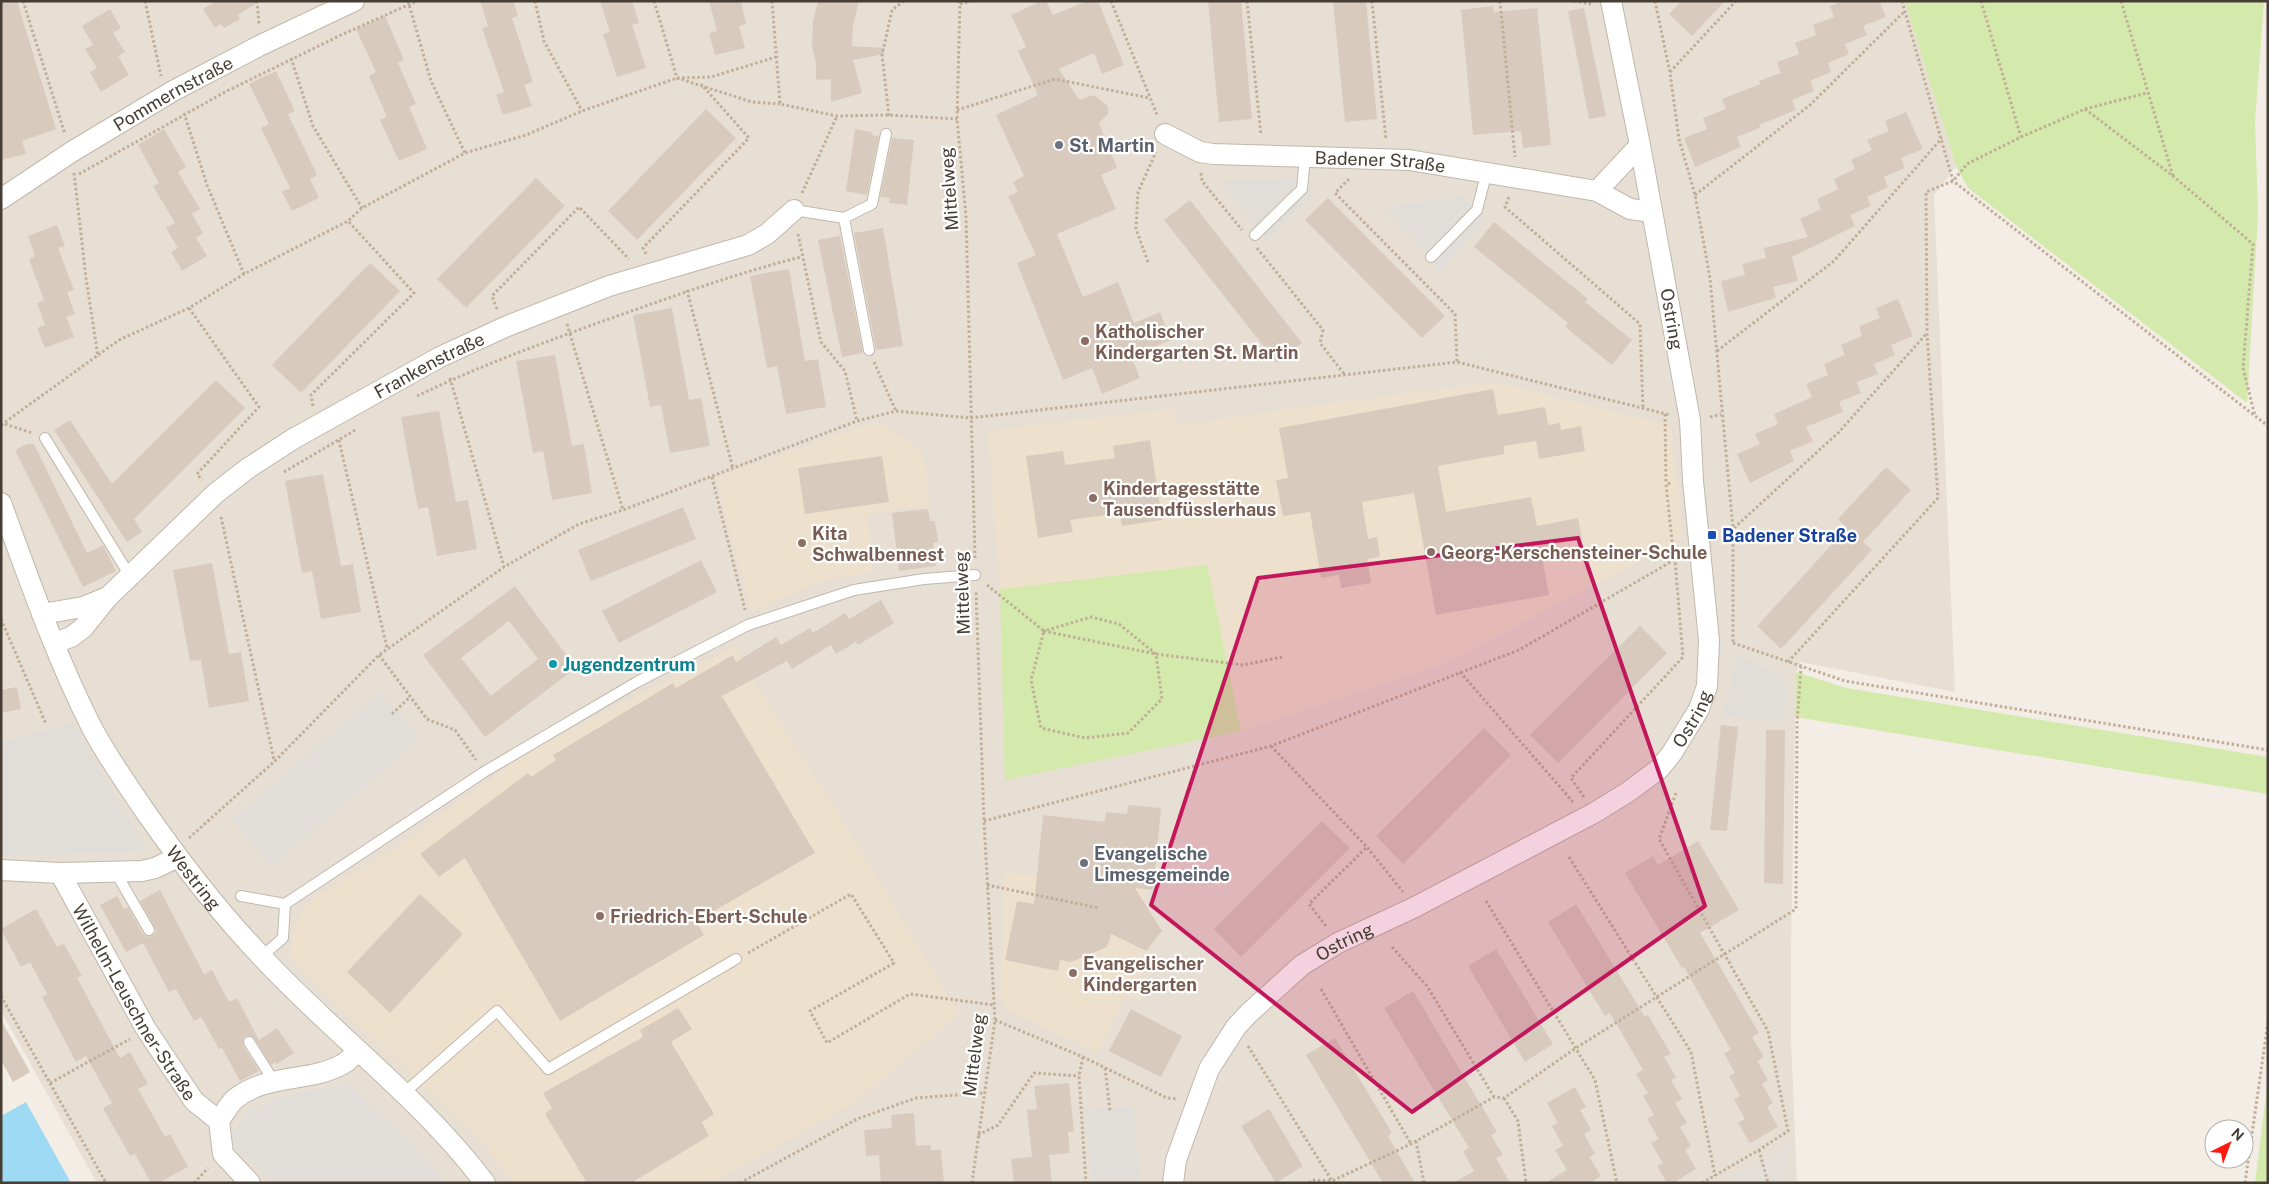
<svg xmlns="http://www.w3.org/2000/svg" width="2269" height="1184" font-family="'Public Sans',sans-serif">
  <rect width="100%" height="100%" fill="#f3ede5"/>
  <path fill="#e7dfd3" d="M1,1H1906L1956,166L1934,195L1955,692L1800,662L1796,672L1791,949V1039L1797,1183H97L1,1011Z"/>
  <path fill="#e5dfda" d="M1789,1143L1790,1183H1721Z"/>
  <g fill="#ede1ce">
    <path d="M1495,382L1671,426L1683,538L1450,661L1241,731L1207,566L1000,589L988,431L1173,409L1179,426L1288,409Z"/>
    <path d="M871,423L881,424L923,451L930,505L867,514L873,572L821,581L752,611L716,478Z"/>
    <path d="M735,646L760,691L834,806L959,1014L856,1102L711,1183H512L484,1144L289,959L294,929L306,903L403,842L530,751Z"/>
    <path d="M1004,873L1146,889L1142,900L1162,931L1146,951L1140,1000L1126,995L1098,1053L1007,1010L1001,999Z"/>
  </g>
  <g fill="#d4e9ac">
    <path d="M1905,1H2264L2255,121L2258,215L2247,403L1968,188L1956,166Z"/>
    <path d="M1207,565L1241,731L1005,780L1000,589Z"/>
    <path d="M1796,672L1846,688L2268,757V794L1795,717Z"/>
    <path d="M2268,1080V1183H2255Z"/>
  </g>
  <g fill="#e1deda">
    <path d="M1295,178L1313,194L1266,242L1221,181Z"/>
    <path d="M1461,196L1487,218L1441,270L1385,208Z"/>
    <path d="M1736,655L1786,677L1784,722L1722,716L1731,687Z"/>
    <path d="M380,692L420,738L272,866L232,820Z"/>
    <path d="M73,723L147,850L4,857L1,852V742Z"/>
    <path d="M348,1084L419,1150L445,1183H275L235,1149L231,1136L251,1111L278,1097Z"/>
    <path d="M1133,1106L1140,1183H1092L1085,1110Z"/>
  </g>
  <path fill="#9edaf3" d="M26,1102L71,1183H1V1116Z"/>
  <g fill="#d8cbbd" fill-rule="evenodd">
    <path d="M1,1H17L56,129L22,141L26,154L1,160Z"/>
    <path d="M216,1H260L238,15L240,19L224,28L221,24L215,28L203,9Z"/>
    <path d="M480,1H513L518,16L512,18L533,82L524,85L532,106L503,115L496,95L504,92L482,28L488,26Z"/>
    <path d="M600,1H632L639,23L632,25L646,68L617,77L603,34L610,32Z"/>
    <path d="M709,1H741L746,24L739,26L745,48L715,55L709,33L717,31Z"/>
    <path d="M818,1H859L853,25L852,46L884,48V54L853,60L862,93L831,102V79L816,80V63L812,46L813,22Z"/>
    <path d="M1041,1H1046L1053,15L1087,1H1098L1124,65L1102,74L1094,53L1059,69L1079,100L1094,95L1108,106V114L1099,123L1117,168L1101,175L1116,209L1057,234L1083,297L1118,282L1134,323L1160,312L1171,340L1131,356L1140,378L1102,394L1092,368L1063,380L1017,263L1036,255L1008,196L1018,192L1013,182L1024,176L996,115L1038,95L1018,51L1026,47L1011,15Z"/>
    <path d="M1208,1H1241L1252,119L1219,122Z"/>
    <path d="M1333,1H1366L1377,119L1345,122Z"/>
    <path d="M1682,1H1725L1692,36L1669,14Z"/>
    <path d="M1844,1H1879L1886,17L1863,26L1867,35L1845,44L1849,54L1828,63L1831,72L1810,81L1814,91L1792,100L1796,110L1759,125L1760,128L1737,137L1741,147L1695,167L1684,138L1707,129L1703,118L1726,109L1722,99L1760,84L1759,81L1781,73L1777,62L1799,54L1795,43L1816,35L1813,25L1834,17L1830,6Z"/>
    <path d="M1493,6L1494,12L1537,8L1551,145L1523,148L1521,131L1473,135L1461,10Z"/>
    <path d="M1584,8L1606,116L1589,119L1568,11Z"/>
    <path d="M110,9L121,28L113,33L125,52L118,56L129,75L101,92L90,72L97,68L85,49L93,45L82,26Z"/>
    <path d="M385,16L404,60L398,63L416,104L409,107L427,149L399,161L380,120L387,117L369,76L376,72L356,29Z"/>
    <path d="M276,71L295,111L288,114L317,175L310,179L319,198L292,211L282,192L290,188L261,128L269,124L249,84Z"/>
    <path d="M706,109L736,138L637,240L608,211Z"/>
    <path d="M1906,112L1923,149L1901,158L1905,168L1884,177L1888,187L1867,197L1871,206L1850,215L1855,226L1792,257L1798,281L1773,287L1776,298L1728,312L1721,281L1745,275L1742,264L1766,258L1764,248L1808,237L1800,219L1821,209L1817,199L1838,189L1834,179L1855,169L1851,160L1872,150L1867,140L1889,131L1885,121Z"/>
    <path d="M164,129L186,167L178,172L200,209L192,214L203,233L196,238L207,256L182,271L171,252L178,248L166,228L175,223L153,186L159,183L138,145Z"/>
    <path d="M855,129L872,132V135L879,136L867,195L846,191Z"/>
    <path d="M892,138L914,140L907,205L889,203L890,198L880,197Z"/>
    <path d="M536,178L565,206L466,308L437,279Z"/>
    <path d="M1328,198L1445,316L1422,338L1305,220Z"/>
    <path d="M1190,200L1302,343L1277,363L1164,220Z"/>
    <path d="M1494,222L1588,299L1585,302L1632,340L1612,365L1565,327L1568,323L1474,247Z"/>
    <path d="M57,225L65,246L58,248L74,290L67,292L75,314L66,317L74,337L45,348L37,328L45,325L37,303L44,300L29,259L35,256L28,236Z"/>
    <path d="M883,228L903,346L876,350L854,233Z"/>
    <path d="M840,236L863,353L842,357L818,240Z"/>
    <path d="M370,263L400,291L301,393L272,365Z"/>
    <path d="M789,269L805,361L818,359L826,407L786,414L777,366L767,368L750,276Z"/>
    <path d="M1898,299L1913,336L1891,345L1895,355L1874,364L1878,374L1857,382L1861,393L1839,402L1843,412L1806,427L1813,441L1790,451L1794,461L1750,483L1737,454L1760,444L1755,434L1778,424L1774,414L1812,397L1806,384L1828,375L1824,364L1845,355L1841,345L1862,336L1859,326L1880,318L1876,308Z"/>
    <path d="M672,308L689,400L701,398L710,446L670,453L661,405L650,407L633,315Z"/>
    <path d="M555,355L572,446L584,444L592,493L552,500L543,451L533,453L516,361Z"/>
    <path d="M216,380L245,408L134,519L142,532L127,542L54,430L70,420L112,484Z"/>
    <path d="M1493,389L1498,415L1545,407L1548,425L1560,423L1561,430L1581,426L1585,451L1539,459L1536,441L1504,446V454L1438,466L1446,512L1531,497L1537,526L1578,518L1582,539L1540,547L1549,595L1436,615L1414,493L1362,502L1368,539L1377,537L1380,557L1367,559L1371,583L1341,588L1339,575L1321,578L1310,512L1283,516L1276,480L1288,478L1279,428Z"/>
    <path d="M439,411L456,502L468,500L477,549L437,556L428,507L418,509L401,417Z"/>
    <path d="M1150,440L1162,520L1122,526L1120,513L1070,520L1073,532L1038,538L1026,456L1063,451L1065,465L1115,458L1113,446Z"/>
    <path d="M27,444H34L87,553L103,545L116,571L83,587L15,450Z"/>
    <path d="M882,456L889,502L805,514L798,468Z"/>
    <path d="M1886,467L1911,490L1863,542L1872,550L1781,649L1757,626L1847,528L1838,519Z"/>
    <path d="M323,474L341,566L353,564L361,612L321,619L312,571L302,573L285,481Z"/>
    <path d="M683,507L696,539L591,581L578,550Z"/>
    <path d="M928,509L930,521H935L938,542L933,543L936,566L899,571L892,513Z"/>
    <path d="M701,560L717,592L619,643L602,611Z"/>
    <path d="M212,563L229,654L241,652L249,701L209,708L201,660L190,661L173,570Z"/>
    <path d="M515,586L576,668L485,737L423,655ZM509,621L538,659L491,696L461,658Z"/>
    <path d="M881,600L894,623L858,645L856,642L836,654L831,645L792,669L787,661L722,696L815,853L696,921L704,935L560,1021L465,858L439,877L420,854L528,773L531,777L556,760L553,755L673,683L676,688L733,655L736,662L776,637L781,645L810,628L813,633L845,613L849,619Z"/>
    <path d="M1640,626L1667,653L1558,763L1530,735Z"/>
    <path d="M17,687L21,709L1,713V690Z"/>
    <path d="M1721,725L1738,727L1727,831L1710,830Z"/>
    <path d="M1484,728L1511,755L1403,864L1376,836Z"/>
    <path d="M1766,730H1785L1783,884L1764,883Z"/>
    <path d="M1128,805L1161,808L1153,890L1135,888L1162,931L1146,951L1111,934L1107,947L1071,962L1060,960L1058,971L1005,960L1017,901L1034,904L1043,815L1105,822L1106,812L1127,814Z"/>
    <path d="M1322,821L1350,848L1241,957L1214,929Z"/>
    <path d="M1698,841L1739,910L1700,933L1759,1033L1752,1037L1764,1057L1757,1061L1768,1080L1762,1084L1773,1103L1767,1107L1778,1127L1750,1143L1738,1123L1745,1119L1734,1100L1740,1096L1729,1076L1735,1073L1724,1053L1731,1050L1684,967L1682,968L1625,873L1653,856L1658,865Z"/>
    <path d="M160,890L204,974L212,970L229,1002L237,998L259,1040L277,1028L294,1053L277,1064L276,1062L271,1065L254,1038L246,1036L243,1039V1045L259,1071L240,1081L222,1048L219,1049L201,1017L194,1021L176,989L169,992L143,943L126,952L100,905L117,896L124,909L128,907L143,934L149,937L155,934L156,930L140,901Z"/>
    <path d="M420,894L463,934L390,1013L347,972Z"/>
    <path d="M1576,904L1645,1017L1648,1015L1671,1054L1664,1057L1676,1077L1671,1080L1682,1099L1675,1103L1687,1123L1680,1127L1691,1146L1685,1150L1696,1169L1673,1183H1667L1657,1166L1663,1163L1651,1143L1659,1139L1647,1119L1654,1115L1643,1096L1648,1093L1636,1074L1643,1070L1610,1013L1605,1016L1548,922Z"/>
    <path d="M36,909L57,947L64,944L82,976L77,978L120,1058L130,1052L148,1084L138,1089L165,1137L170,1134L188,1167L158,1183H151L135,1154L130,1156L103,1108L112,1103L86,1056L76,1062L42,997L47,994L30,962L21,967L1,929Z"/>
    <path d="M1496,949L1553,1044L1525,1062L1468,966Z"/>
    <path d="M1413,991L1497,1132L1491,1135L1503,1155L1496,1158L1510,1183H1453L1474,1171L1463,1151L1469,1148L1384,1008Z"/>
    <path d="M678,1008L692,1029L671,1042L714,1114L702,1122L709,1136L631,1183H587L545,1114L552,1108L543,1093L643,1037L640,1030Z"/>
    <path d="M1131,1009L1182,1036L1161,1077L1109,1051Z"/>
    <path d="M1,1020L30,1072L13,1082L1,1060Z"/>
    <path d="M1335,1038L1392,1133L1388,1136L1415,1183H1383L1306,1055Z"/>
    <path d="M1069,1083L1074,1131L1068,1132L1070,1153L1049,1155L1052,1183H1014L1011,1159L1032,1157L1027,1110L1037,1109L1034,1086Z"/>
    <path d="M1575,1087L1586,1107L1580,1110L1591,1130L1584,1134L1595,1154L1589,1157L1601,1176L1590,1183H1545L1567,1170L1555,1150L1563,1146L1552,1126L1558,1123L1547,1103Z"/>
    <path d="M1269,1109L1303,1166L1276,1183L1241,1126Z"/>
    <path d="M914,1113L916,1146L931,1145V1150H941L944,1183H881L879,1155L866,1156L864,1130L892,1128L891,1115Z"/>
  </g>
  <g fill="none" stroke-linecap="round" stroke-linejoin="round">
    <defs>
      <g id="service">
        <path d="M794,210L844,218L869,350"/>
        <path d="M844,218L872,204L886,134"/>
        <path d="M1255,235L1302,189L1305,157"/>
        <path d="M1431,257L1477,210L1487,171"/>
        <path d="M45,438L130,576"/>
        <path d="M116,873L149,930"/>
        <path d="M241,896L285,904L484,772L637,682L748,625L854,590L924,579L975,575"/>
        <path d="M261,957L283,938L285,904"/>
        <path d="M249,1042L273,1080"/>
        <path d="M403,1094L497,1011L548,1069L736,959"/>
      </g>
      <g id="minor">
        <path id="s1" d="M1165,134L1200,152L1213,154L1409,160L1597,191L1630,209L1652,212"/>
        <path d="M1597,191L1640,145"/>
        <path id="s2" d="M1,199L73,151L173,91L261,45L354,1"/>
        <path id="s3" d="M1,503C29,579 55,655 92,728C108,758 128,786 147,814C182,864 219,912 261,956C333,1034 421,1098 485,1183"/>
        <path d="M42,614L83,607L108,597"/>
        <path id="s4" d="M54,643L71,637L83,628L108,597L216,493L247,469L293,439L440,357L505,327L609,286L748,245L767,234L794,210"/>
        <path d="M1,870L60,873L142,871L155,868L178,857"/>
        <path id="s5" d="M60,873L146,1029L194,1101L219,1121"/>
        <path d="M250,1183L223,1154L219,1121C224,1114 229,1104 235,1099C267,1073 309,1083 343,1064C348,1061 353,1056 357,1051"/>
        <path id="s6" d="M1173,1183L1176,1160L1209,1069L1236,1027L1249,1013L1302,965L1338,943L1415,907L1594,813L1628,792L1659,769L1672,753L1699,709L1707,686L1709,640L1693,481L1690,420L1640,145L1611,1"/>
      </g>
    </defs>
    <use href="#service" stroke="#c2b7aa" stroke-width="12"/>
    <use href="#minor" stroke="#c2b7aa" stroke-width="22"/>
    <g stroke="#c1ae98" stroke-width="3" stroke-dasharray="2.5 2.5" stroke-linecap="butt">
      <path d="M23,1L65,134"/>
      <path d="M145,1L161,76"/>
      <path d="M257,1L259,24"/>
      <path d="M408,1L431,81L465,153"/>
      <path d="M535,1L544,41L582,111"/>
      <path d="M654,1L677,78L752,102L780,104"/>
      <path d="M772,1L780,104L837,116L889,115L957,119"/>
      <path d="M960,1L957,119L966,216L975,559"/>
      <path d="M1111,1L1158,117"/>
      <path d="M1247,1L1261,135"/>
      <path d="M1372,1L1386,140"/>
      <path d="M1500,1L1515,157"/>
      <path d="M1574,1L1591,4"/>
      <path d="M1655,1L1670,73L1679,139L1695,195L1710,278L1733,529V643"/>
      <path d="M1902,1L1953,181L2268,426"/>
      <path d="M1981,1L2021,137"/>
      <path d="M2121,1L2173,176"/>
      <path d="M960,4L971,1"/>
      <path d="M291,58L313,126L362,208"/>
      <path d="M1670,72L1736,1"/>
      <path d="M2085,109L2173,176L2253,244L2243,368L2255,416"/>
      <path d="M957,110L1055,79L1149,98"/>
      <path d="M184,113L207,185L244,274"/>
      <path d="M889,116L882,55L892,10L904,1"/>
      <path d="M74,173L86,278L98,357"/>
      <path d="M1201,173L1202,181L1242,230"/>
      <path d="M79,174L225,92L341,35L417,1"/>
      <path d="M1349,179L1335,193L1455,314L1457,362"/>
      <path d="M802,193L837,116"/>
      <path d="M1695,195L1810,105L1905,11"/>
      <path d="M1509,197L1505,207L1640,324L1643,408"/>
      <path d="M798,234L821,342L845,371L857,421"/>
      <path d="M1257,248L1323,330L1320,343L1345,375"/>
      <path d="M646,254L643,248L749,138L701,84"/>
      <path d="M1148,262L1136,229L1138,192L1156,152"/>
      <path d="M687,290L733,469"/>
      <path d="M189,308L259,407L197,474L202,480"/>
      <path d="M497,309L492,296L579,207L629,259"/>
      <path d="M567,324L623,510"/>
      <path d="M1717,351L1834,261L1942,138"/>
      <path d="M874,362L896,411"/>
      <path d="M450,378L504,567"/>
      <path d="M417,396C477,367 540,344 603,321C669,298 733,274 801,257"/>
      <path d="M313,406L311,395L414,293L348,221"/>
      <path d="M1665,414L1666,484"/>
      <path d="M1710,417L1721,414"/>
      <path d="M5,424L32,433"/>
      <path d="M1,425L119,340L189,308L244,274L348,221L362,208L465,153L526,135L582,111L677,78L711,77L776,57"/>
      <path d="M339,440L387,648"/>
      <path d="M284,472L357,429"/>
      <path d="M712,477L745,610"/>
      <path d="M221,517L274,760"/>
      <path d="M1734,528L1839,432L1927,333"/>
      <path d="M987,585L1044,631L1031,680L1041,728L1085,738L1128,733L1162,699L1156,654L1119,624L1091,617L1044,631L1156,654L1243,665L1282,657"/>
      <path d="M1,619L46,724"/>
      <path d="M1733,643L1845,681L2268,750"/>
      <path d="M379,655L427,719L455,730L476,760"/>
      <path d="M1788,662L1938,498L1927,333L1926,192L1953,181L1967,164L2021,137L2085,109L2147,93"/>
      <path d="M1460,672L1573,802"/>
      <path d="M392,714L410,697"/>
      <path d="M1271,746L1367,847L1403,892"/>
      <path d="M1676,793L1659,839L1768,1031L1788,1131L1759,1150L1702,1183"/>
      <path d="M1584,797L1571,778L1683,657L1675,560"/>
      <path d="M984,821L1271,746L1519,650L1674,560L1666,484L1672,483"/>
      <path d="M189,838L275,761L379,655L504,567L579,524L623,510L857,421L896,411L970,418L1457,362L1670,415"/>
      <path d="M1569,857L1691,1052L1715,1176"/>
      <path d="M987,885L1099,908"/>
      <path d="M1486,901L1595,1080L1617,1183"/>
      <path d="M1326,926L1309,904L1367,847"/>
      <path d="M1392,947L1427,986L1494,1097"/>
      <path d="M748,953L851,894L894,963L810,1011L827,1043L910,994L994,1005"/>
      <path d="M1321,989L1411,1144"/>
      <path d="M1,996L106,1183"/>
      <path d="M995,1020L1083,1057L1167,1098L1177,1099"/>
      <path d="M1248,1046L1332,1181L1411,1144L1494,1097L1504,1098L1576,1048L1796,909L1797,723L1801,667"/>
      <path d="M1083,1057L1079,1076L1086,1183"/>
      <path d="M1105,1068L1110,1111"/>
      <path d="M50,1083L130,1039"/>
      <path d="M1504,1098L1518,1121L1526,1183"/>
      <path d="M978,1135L998,1125L1034,1073L1079,1076"/>
      <path d="M1416,1141L1424,1183"/>
      <path d="M1759,1150L1768,1183"/>
      <path d="M194,1183L208,1168"/>
      <path d="M740,1183L857,1119L916,1098L983,1093"/>
      <path d="M972,1183L995,1020L984,821L976,590"/>
      <path d="M1309,1183L1312,1180L1332,1181L1333,1183"/>
      <path d="M2245,1183L2268,1022"/>
    </g>
    <use href="#service" stroke="#fff" stroke-width="10"/>
    <use href="#minor" stroke="#fff" stroke-width="20"/>
  </g>
  <path fill="#c2185b" fill-opacity="0.2" stroke="#c2185b" stroke-width="4" stroke-linejoin="round" d="M1578,538L1705,906L1412,1112L1151,905L1258,578Z"/>
  <g fill="#6b7280" stroke="#fff" stroke-width="2">
    <circle cx="1059" cy="145" r="5"/>
    <circle cx="1084" cy="863" r="5"/>
  </g>
  <g fill="#8d6e63" stroke="#fff" stroke-width="2">
    <circle cx="1085" cy="341" r="5"/>
    <circle cx="1093" cy="498" r="5"/>
    <circle cx="802" cy="543" r="5"/>
    <circle cx="1431" cy="552" r="5"/>
    <circle cx="600" cy="916" r="5"/>
    <circle cx="1073" cy="973" r="5"/>
  </g>
  <rect fill="#1a4fb4" stroke="#fff" stroke-width="2" x="1707" y="530" width="10" height="10" rx="2.5"/>
  <circle fill="#0f9aa8" stroke="#fff" stroke-width="2" cx="553" cy="664" r="5"/>
  <g text-anchor="middle" dominant-baseline="central" stroke-width="4.5" stroke-linejoin="round" paint-order="stroke">
    <g font-size="18" fill="#463d34" stroke="#fff">
      <text stroke="none"><textPath href="#s2" startOffset="202">Pommernstraße</textPath></text>
      <text stroke="none"><textPath href="#s1" startOffset="220">Badener Straße</textPath></text>
      <text transform="translate(949 189) rotate(-94)">Mittelweg</text>
      <text transform="translate(1672 319) rotate(80)">Ostring</text>
      <text stroke="none"><textPath href="#s4" startOffset="472">Frankenstraße</textPath></text>
      <text transform="translate(962 593) rotate(-92)">Mittelweg</text>
      <text stroke="none"><textPath href="#s6" startOffset="729">Ostring</textPath></text>
      <text stroke="none"><textPath href="#s3" startOffset="424">Westring</textPath></text>
      <text stroke="none"><textPath href="#s6" startOffset="309">Ostring</textPath></text>
      <text stroke="none"><textPath href="#s5" startOffset="149">Wilhelm-Leuschner-Straße</textPath></text>
      <text transform="translate(974 1055) rotate(-83)">Mittelweg</text>
    </g>
    <g font-size="18" font-weight="bold" fill="#5b616d" stroke="#fff" text-anchor="start">
      <text x="1069" y="145">St. Martin</text>
      <text x="1094" y="853">Evangelische<tspan x="1094" dy="21">Limesgemeinde</tspan></text>
    </g>
    <g font-size="18" font-weight="bold" fill="#785e54" stroke="#fff" text-anchor="start">
      <text x="1095" y="331">Katholischer<tspan x="1095" dy="21">Kindergarten St. Martin</tspan></text>
      <text x="1103" y="488">Kindertagesstätte<tspan x="1103" dy="21">Tausendfüsslerhaus</tspan></text>
      <text x="812" y="533">Kita<tspan x="812" dy="21">Schwalbennest</tspan></text>
      <text x="1441" y="552">Georg-Kerschensteiner-Schule</text>
      <text x="610" y="916">Friedrich-Ebert-Schule</text>
      <text x="1083" y="963">Evangelischer<tspan x="1083" dy="21">Kindergarten</tspan></text>
    </g>
    <g font-size="18" font-weight="bold" fill="#164399" stroke="#fff" text-anchor="start">
      <text x="1722" y="535">Badener Straße</text>
    </g>
    <g font-size="18" font-weight="bold" fill="#0d838f" stroke="#fff" text-anchor="start">
      <text x="563" y="664">Jugendzentrum</text>
    </g>
  </g>
  <rect width="2269" height="1184" fill="none" stroke="#463d34" stroke-width="5"/>
  <g transform="translate(2229 1144) rotate(42)"><circle r="24" fill="#ffffff" stroke="#b5b1ae"/>
  <path d="M0-4L9 19L0 12L-9 19Z" fill="#ff1a10"/>
  <text y="-8" font-size="14" font-weight="bold" text-anchor="middle" fill="#463d34">N</text>
  </g>
</svg>
